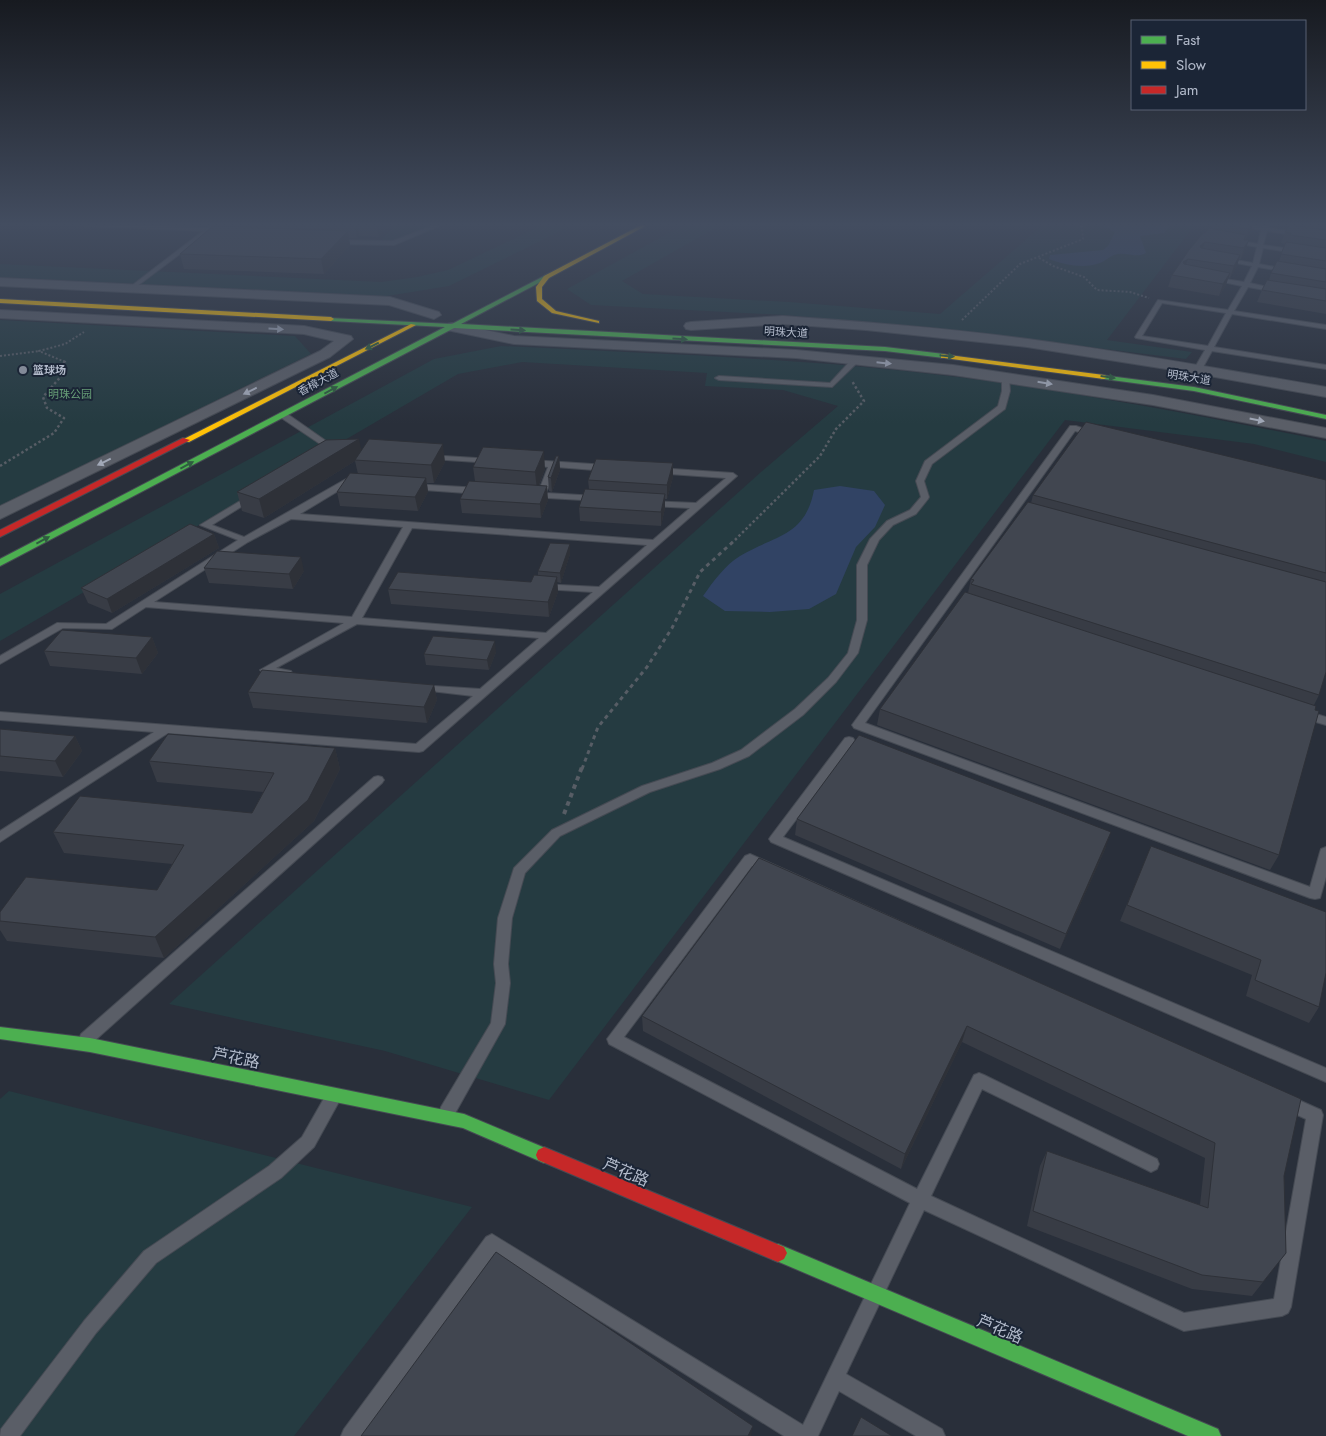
<svg xmlns="http://www.w3.org/2000/svg" width="1326" height="1436" font-family="Jost,'Noto Sans SC',sans-serif">
  <rect width="100%" height="100%" fill="#292f3a"/>
  <g fill="#253b41">
    <path d="M397,223H437L395,240H381Z"/>
    <path d="M547,223H577L449,286L387,296L0,277V264L381,282L417,277L448,270Z"/>
    <path d="M687,223H724L622,281L643,294L789,302L940,314L1045,223H1196L1107,340L1192,352L1186,359L928,327L785,315L591,305L567,289Z"/>
    <path d="M0,320L295,336L311,354L0,506Z"/>
    <path d="M501,346C635,353 771,357 905,371C1047,386 1186,413 1326,441V462L1254,444L1065,420L549,1100L385,1051L169,1004L761,472L838,406L783,390L705,386L707,373L522,362L458,374L0,641V594L434,359Z"/>
    <path d="M9,1091L472,1207L294,1436H0V1099Z"/>
  </g>
  <g fill="#314364">
    <path d="M1097,223H1162L1170,226L1164,233L1140,236L1146,253C1136,259 1125,251 1114,255C1109,257 1105,261 1100,263C1084,269 1065,265 1049,259L1050,255L1103,250L1108,246L1115,232Z"/>
    <path d="M840,486L874,491L885,505L875,527L856,547L836,594L809,609L770,612L725,611L703,596C713,582 725,565 740,556C775,535 805,537 814,490Z"/>
  </g>
  <g fill="none" stroke-linecap="round" stroke-linejoin="round">
    <defs>
      <g id="lane">
        <path d="M67,223H95L207,228L215,223H221L132,290L130,289V287L203,231L70,225Z"/>
        <path d="M439,223H446L394,245L334,244L331,242L334,240L393,241Z"/>
        <path d="M1223,223H1234L1262,227L1263,223H1269L1268,228L1326,236V240L1267,231L1263,245L1326,254V258L1263,248L1259,264L1290,270L1287,272L1258,267L1250,283L1280,290L1277,292L1248,287L1234,311L1326,325V329L1232,314L1214,347L1326,365V369L1212,351L1202,369L1198,371L1194,369L1205,350L1136,338L1135,337L1158,300L1228,310L1242,286L1209,279L1212,277L1244,282L1252,266L1221,260L1224,258L1253,263L1257,247L1231,242L1234,240L1258,244L1261,230ZM1162,303L1226,313L1208,346L1142,336Z"/>
        <path d="M853,358L860,360L832,387L719,380L715,378L719,376L830,383Z"/>
        <path d="M1002,376L1009,378L1010,391L1005,409L932,464L924,481L929,497L928,499L916,514L893,525L879,540L867,565V620L858,653L836,682L803,715L749,756L720,769L650,792L560,836L525,873L512,918L508,964L510,983L505,1024L453,1117L447,1119L441,1117L439,1112L441,1107L491,1023L496,983L494,964L498,918L514,868L552,830L642,786L712,763L741,750L795,709L828,678L848,653L857,620V565L870,539L887,521L910,510L921,497L916,481L925,461L998,406L1002,391Z"/>
        <path d="M280,413H286L339,450L332,452L280,417Z"/>
        <path d="M1070,426H1076L1099,434L1095,436L1075,431L865,723L1310,887L1320,852L1321,849L1326,847V877L1320,898L1315,899L1310,898L854,728L852,725Z"/>
        <path d="M428,455L492,459L496,461L492,463L431,459H428Z"/>
        <path d="M531,460L607,465L611,468L607,471L556,467L546,493L597,496L601,499L600,501L530,497L529,495L530,493H538L548,467L528,465V461Z"/>
        <path d="M658,468L733,473L737,476L423,751L419,752L168,733L0,842V831L154,732L0,720V712L416,744L473,696L422,690L418,689L417,687L418,685L480,689L539,638L357,624L276,668L291,671L292,673C286,679 266,676 260,670L344,623L146,607L112,629L63,628L0,664V656L57,623L106,624L238,540L200,525L250,495L253,494L257,497L212,525L244,537L346,479L358,481L359,483L355,486L348,485L300,514L653,540L690,508L650,506L647,505V501L696,503L726,478L655,473L654,471ZM291,519L403,527L352,617L154,602L248,542ZM412,528L647,545L599,587L540,584L538,586L540,588L543,589L593,592L546,633L362,618Z"/>
        <path d="M413,484L480,488L484,491L480,494L410,489V485Z"/>
        <path d="M1303,710L1326,717V725L1299,717L1297,714L1299,711Z"/>
        <path d="M849,737L853,738L855,741L853,744L783,837L1326,1068V1082L771,842L769,839L771,836L845,738Z"/>
        <path d="M378,776L382,777L384,780L382,783L91,1044L86,1045L81,1044L79,1039L81,1034L374,777Z"/>
        <path d="M750,854L1321,1110L1323,1115L1291,1307L1288,1313L1282,1316L1184,1331L924,1210L846,1374L942,1429L945,1436H916L839,1391L818,1436H784L494,1254L363,1436H341L344,1429L486,1237L492,1234L803,1425L910,1203L609,1044L607,1039L745,856ZM752,866L1306,1119L1274,1299L1184,1313L931,1196L982,1089L1145,1169L1151,1172L1157,1169L1159,1164L1157,1159L984,1075L979,1073L974,1075L917,1189L624,1037Z"/>
        <path d="M333,1091L339,1093L341,1098L314,1147L281,1178L156,1263L96,1333L20,1436H0L1,1429L84,1321L144,1251L269,1166L302,1137L327,1093Z"/>
      </g>
      <g id="street">
        <path d="M0,278L390,297L439,312L441,315L434,319L389,305L0,286Z"/>
        <path d="M0,310L304,326L351,336L353,339L330,357L0,519V506L320,351L334,341L304,334L0,318Z"/>
        <path d="M783,316C865,322 946,328 1028,339C1127,352 1227,370 1326,387V397L1198,374L1027,347L866,330L783,324L691,330L686,329L684,326L686,323L691,322Z"/>
        <path d="M452,323L514,336L796,350L953,365L1153,395L1326,428V438L1153,405L953,375L796,358L514,344L447,330L445,327L447,324Z"/>
      </g>
      <g id="fast">
        <path d="M548,274L550,275V277L461,324L885,347L944,354L948,356L944,358L885,351L454,328L0,566V559L445,327L331,321L328,319L329,318L452,324Z"/>
        <path d="M1101,375L1194,387L1326,415V419L1194,391L1104,379H1101Z"/>
        <path d="M0,1027L90,1038L464,1114L550,1150L552,1155L550,1160L544,1163L463,1128L90,1052L0,1039Z"/>
        <path d="M778,1244L1218,1429L1221,1436H1188L772,1259L769,1253L772,1247Z"/>
      </g>
      <g id="slow">
        <path d="M645,223H651L549,278L542,287V299L556,311L599,321V323L552,313L537,301L536,287L544,276Z"/>
        <path d="M0,299L331,317L334,319L331,321L0,303Z"/>
        <path d="M411,324L416,325L189,442L182,440Z"/>
        <path d="M941,354L1104,375L1108,377L1104,379L944,358H941Z"/>
      </g>
      <g id="jam">
        <path d="M183,438L190,440L0,537V530Z"/>
        <path d="M544,1147L784,1247L787,1253L784,1259L778,1262L538,1160L536,1155L538,1150Z"/>
      </g>
    </defs>
    <use href="#lane" stroke="#454a53" stroke-width="2"/>
    <use href="#street" stroke="#454a53" stroke-width="2"/>
    <use href="#fast" stroke="#454a53" stroke-width="2"/>
    <use href="#slow" stroke="#454a53" stroke-width="2"/>
    <use href="#jam" stroke="#454a53" stroke-width="2"/>
    <g stroke="#575d65" stroke-width="2" stroke-dasharray="2 2" stroke-linecap="butt">
      <path d="M1039,258L1053,266L1084,277L1097,290L1130,292L1149,298"/>
      <path d="M962,320L1020,264L1083,239L1082,227L1075,223"/>
      <path d="M0,356L39,351"/>
      <path d="M65,362L39,351L65,344L84,332"/>
    </g>
    <g stroke="#575d65" stroke-width="2.5" stroke-dasharray="2.5 2.5" stroke-linecap="butt">
      <path d="M0,466L54,433L64,418L47,408L43,397L63,374L65,362L62,361"/>
      <path d="M735,540L820,456L836,429L864,401L852,381"/>
    </g>
    <path stroke="#575d65" stroke-width="3" stroke-dasharray="4 4" stroke-linecap="butt" d="M582,769L598,727L647,667L672,628L700,572L736,539"/>
    <path stroke="#575d65" stroke-width="4" stroke-dasharray="4.5 4.5" stroke-linecap="butt" d="M564,814L582,767"/>
    <use href="#lane" fill="#5a5e67" fill-rule="evenodd"/>
    <use href="#street" fill="#5a5e67" fill-rule="evenodd"/>
    <use href="#fast" fill="#4caf50" fill-rule="evenodd"/>
    <use href="#slow" fill="#ffc107" fill-rule="evenodd"/>
    <use href="#jam" fill="#c62828" fill-rule="evenodd"/>
  </g>
  <g fill="#383c45">
    <path d="M222,223H391L379,237L359,236L357,238H349L350,245L324,274L184,269L180,254L223,226Z"/>
    <path d="M1212,223H1255L1254,224H1253L1251,230L1246,240L1245,251L1241,259H1239L1237,266L1230,278L1228,277L1226,285L1219,296L1168,287L1172,275L1205,233L1209,228Z"/>
    <path d="M1270,223H1326V314L1257,302L1262,290L1269,280L1271,273L1279,261L1285,244L1281,243L1285,232L1288,227L1271,224Z"/>
    <path d="M361,450L445,462L434,483H427L428,492L418,511L340,506L337,492L358,474L355,461L264,518L242,511L237,492Z"/>
    <path d="M559,456L560,470L552,492L549,491L548,477Z"/>
    <path d="M473,467L545,469L539,486L548,500L541,518L462,513L460,499L475,481Z"/>
    <path d="M673,477L667,499H665V508L661,526L580,521L579,507L589,489L588,480Z"/>
    <path d="M1326,480V672L1319,695L1314,705L1279,855L1270,870L877,725L880,709L968,593L971,579L1031,503L1033,495Z"/>
    <path d="M214,534L219,548L112,613L88,603L81,588Z"/>
    <path d="M570,544V554L561,583L557,582L558,592L549,617L391,604L388,589L531,582L538,576V571Z"/>
    <path d="M204,568L304,571L293,589L209,583Z"/>
    <path d="M152,637L158,653L142,674L50,666L44,651Z"/>
    <path d="M496,652L489,670L426,665L424,654Z"/>
    <path d="M434,685L437,700L427,723L253,708L248,692Z"/>
    <path d="M0,729L75,736L82,751L63,777L0,771Z"/>
    <path d="M335,748L340,769L314,821L164,958L7,941L0,930V912L157,890L172,864L64,853L53,832L252,813L263,792L157,782L149,761Z"/>
    <path d="M797,819L1106,847L1060,949L795,835Z"/>
    <path d="M1151,846L1319,1007L1309,1023L1246,996L1252,975L1120,921Z"/>
    <path d="M759,858L1284,1176L1286,1253L1252,1296L1192,1289L1027,1226L1040,1166L1047,1151L1200,1205L1205,1158L962,1042L901,1169L643,1031L642,1016Z"/>
  </g>
  <g fill="#2e3138">
    <path d="M356,223H357L359,236L357,238L355,224Z"/>
    <path d="M376,223H391L379,237Z"/>
    <path d="M1214,223L1210,234L1207,236L1210,225Z"/>
    <path d="M1253,223L1251,230L1246,240L1249,229Z"/>
    <path d="M348,231L350,245L324,274L321,259Z"/>
    <path d="M1249,240L1245,251L1241,259L1244,248Z"/>
    <path d="M1205,242L1201,253L1200,246Z"/>
    <path d="M1240,255L1237,266L1230,278L1234,266Z"/>
    <path d="M1188,259L1184,270L1183,262Z"/>
    <path d="M1230,273L1226,285L1219,296L1223,284Z"/>
    <path d="M359,439L363,457L355,460V461L264,518L259,499Z"/>
    <path d="M443,444L445,462L434,483L431,465Z"/>
    <path d="M544,451L545,469L537,490L535,472Z"/>
    <path d="M559,456L560,470L552,492L551,478Z"/>
    <path d="M673,463V477L667,499V485Z"/>
    <path d="M426,478L428,492L418,511L415,497Z"/>
    <path d="M547,486L548,500L541,518L540,504Z"/>
    <path d="M665,494V508L661,526V512Z"/>
    <path d="M214,534L219,548L112,613L107,599Z"/>
    <path d="M570,544V554L561,583L560,573Z"/>
    <path d="M301,557L304,571L293,589L289,574Z"/>
    <path d="M557,577L558,592L549,617L548,602Z"/>
    <path d="M152,637L158,653L142,674L136,658Z"/>
    <path d="M495,641L496,652L489,670L487,660Z"/>
    <path d="M434,685L437,700L427,723L424,707Z"/>
    <path d="M75,736L82,751L63,777L55,761Z"/>
    <path d="M335,748L340,769L314,821L164,958L155,937Z"/>
    <path d="M1111,832L1106,847L1060,949L1066,934Z"/>
    <path d="M967,1026L962,1042L901,1169L905,1154Z"/>
    <path d="M753,1426L751,1436H748Z"/>
  </g>
  <g fill="#414650" stroke="#2e3138">
    <path d="M320,223H356L355,224Z"/>
    <path d="M1212,223H1253L1249,229L1214,223L1210,225Z"/>
    <path d="M1289,225L1326,230V240L1290,235L1291,233L1285,232Z"/>
    <path d="M213,226L348,231L321,259L180,254Z"/>
    <path d="M1209,228L1246,235L1244,240H1249L1244,248L1205,242L1200,246L1201,248L1240,255L1234,266L1188,259L1183,262L1184,264L1230,273L1223,284L1172,275L1189,250L1203,233H1205Z"/>
    <path d="M1286,242L1326,248V261L1281,254Z"/>
    <path d="M1277,261L1326,269V282L1271,273Z"/>
    <path d="M1267,280L1326,289V301L1262,290Z"/>
    <path d="M1086,422L1326,480V573L1033,495Z"/>
    <path d="M359,439L259,499L237,492L326,440Z"/>
    <path d="M369,439L443,444L431,465L355,460Z"/>
    <path d="M483,447L544,451L535,472L473,467Z"/>
    <path d="M556,456H559L551,478L548,477Z"/>
    <path d="M596,459L673,463L667,485L588,480Z"/>
    <path d="M350,473L426,478L415,497L337,492Z"/>
    <path d="M469,481L547,486L540,504L460,499Z"/>
    <path d="M585,489L665,494L661,512L579,507Z"/>
    <path d="M1028,502L1326,582V672L1319,695L971,584L974,580L971,579Z"/>
    <path d="M190,524L214,534L107,599L81,588Z"/>
    <path d="M550,543L570,544L560,573L538,571Z"/>
    <path d="M217,551L301,557L289,574L204,568Z"/>
    <path d="M398,572L531,582L534,575L557,577L548,602L388,589Z"/>
    <path d="M965,592L1316,706L1315,710L1319,711L1279,855L880,709Z"/>
    <path d="M62,630L152,637L136,658L44,651Z"/>
    <path d="M433,636L495,641L487,660L424,654Z"/>
    <path d="M262,670L434,685L424,707L248,692Z"/>
    <path d="M0,729L75,736L55,761L0,756Z"/>
    <path d="M168,734L335,748L308,800L155,937L0,921V912L26,877L157,890L184,845L53,832L80,796L252,813L274,773L149,761Z"/>
    <path d="M859,735L1111,832L1066,934L797,819Z"/>
    <path d="M1151,846L1326,912V973L1319,1007L1255,980L1261,960L1127,905Z"/>
    <path d="M759,858L1301,1099L1284,1176L1286,1253L1263,1282L1202,1275L1033,1211L1047,1151L1208,1208L1215,1143L967,1026L905,1154L642,1016Z"/>
    <path d="M496,1252L753,1426L748,1436H361Z"/>
    <path d="M861,1417L892,1436H852Z"/>
  </g>
  <defs><path id="oneway-solid" d="M-6-.8H1V-3.2L6.5 0L1 3.2V.8H-6Z" transform="scale(1.25)"/></defs>
  <g fill="#a1a8b7">
    <use href="#oneway-solid" transform="translate(276 329) rotate(3)"/>
    <use href="#oneway-solid" transform="translate(884 363) rotate(6)"/>
    <use href="#oneway-solid" transform="translate(1045 383) rotate(9)"/>
    <use href="#oneway-solid" transform="translate(250 391) rotate(154)"/>
    <use href="#oneway-solid" transform="translate(1257 420) rotate(11)"/>
    <use href="#oneway-solid" transform="translate(104 462) rotate(154)"/>
  </g>
  <g fill="#2f5c40">
    <use href="#oneway-solid" transform="translate(518 330) rotate(3)"/>
    <use href="#oneway-solid" transform="translate(680 339) rotate(3)"/>
    <use href="#oneway-solid" transform="translate(372 346) rotate(154)"/>
    <use href="#oneway-solid" transform="translate(947 356) rotate(6)"/>
    <use href="#oneway-solid" transform="translate(1108 377) rotate(8)"/>
    <use href="#oneway-solid" transform="translate(331 390) rotate(-28)"/>
    <use href="#oneway-solid" transform="translate(187 465) rotate(-28)"/>
    <use href="#oneway-solid" transform="translate(43 540) rotate(-28)"/>
  </g>
  <linearGradient id="sky" x2="0" y2="1"><stop stop-color="#171a20"/><stop offset="0.53" stop-color="#434d60"/><stop offset="1" stop-color="#434d60" stop-opacity="0"/></linearGradient>
  <rect width="1326" height="424" fill="url(#sky)"/>
  <circle fill="#838a98" stroke="#1b2536" stroke-width="2" cx="23" cy="370" r="5"/>
  <g text-anchor="middle" dominant-baseline="central" stroke-width="4" stroke-linejoin="round" paint-order="stroke">
    <g font-size="11" fill="#b3bbcb" stroke="#1b2536">
      <text transform="translate(786 332) rotate(3)">明珠大道</text>
      <text transform="translate(1189 377) rotate(9)">明珠大道</text>
      <text transform="translate(318 382) rotate(-28)">香樟大道</text>
    </g>
    <g font-size="11" font-weight="bold" fill="#b3bbcb" stroke="#1b2536" text-anchor="start">
      <text x="33" y="370">篮球场</text>
    </g>
    <g font-size="11" fill="#679f77" stroke="#1b2536">
      <text x="70" y="394">明珠公园</text>
    </g>
    <g font-size="16" fill="#b3bbcb" stroke="#1b2536">
      <text transform="translate(236 1058) rotate(11)">芦花路</text>
      <text transform="translate(626 1172) rotate(23)">芦花路</text>
      <text transform="translate(1000 1329) rotate(23)">芦花路</text>
    </g>
  </g>
  <rect x="1131" y="20" width="175" height="90" fill="#1b2536" stroke="#586172"/>
  <rect x="1141" y="36" width="25" height="8" fill="#4caf50" stroke="#586172"/>
  <text x="1176" y="45" font-size="15" fill="#b3bbcb">Fast</text>
  <rect x="1141" y="61" width="25" height="8" fill="#ffc107" stroke="#586172"/>
  <text x="1176" y="70" font-size="15" fill="#b3bbcb">Slow</text>
  <rect x="1141" y="86" width="25" height="8" fill="#c62828" stroke="#586172"/>
  <text x="1176" y="95" font-size="15" fill="#b3bbcb">Jam</text>
</svg>
